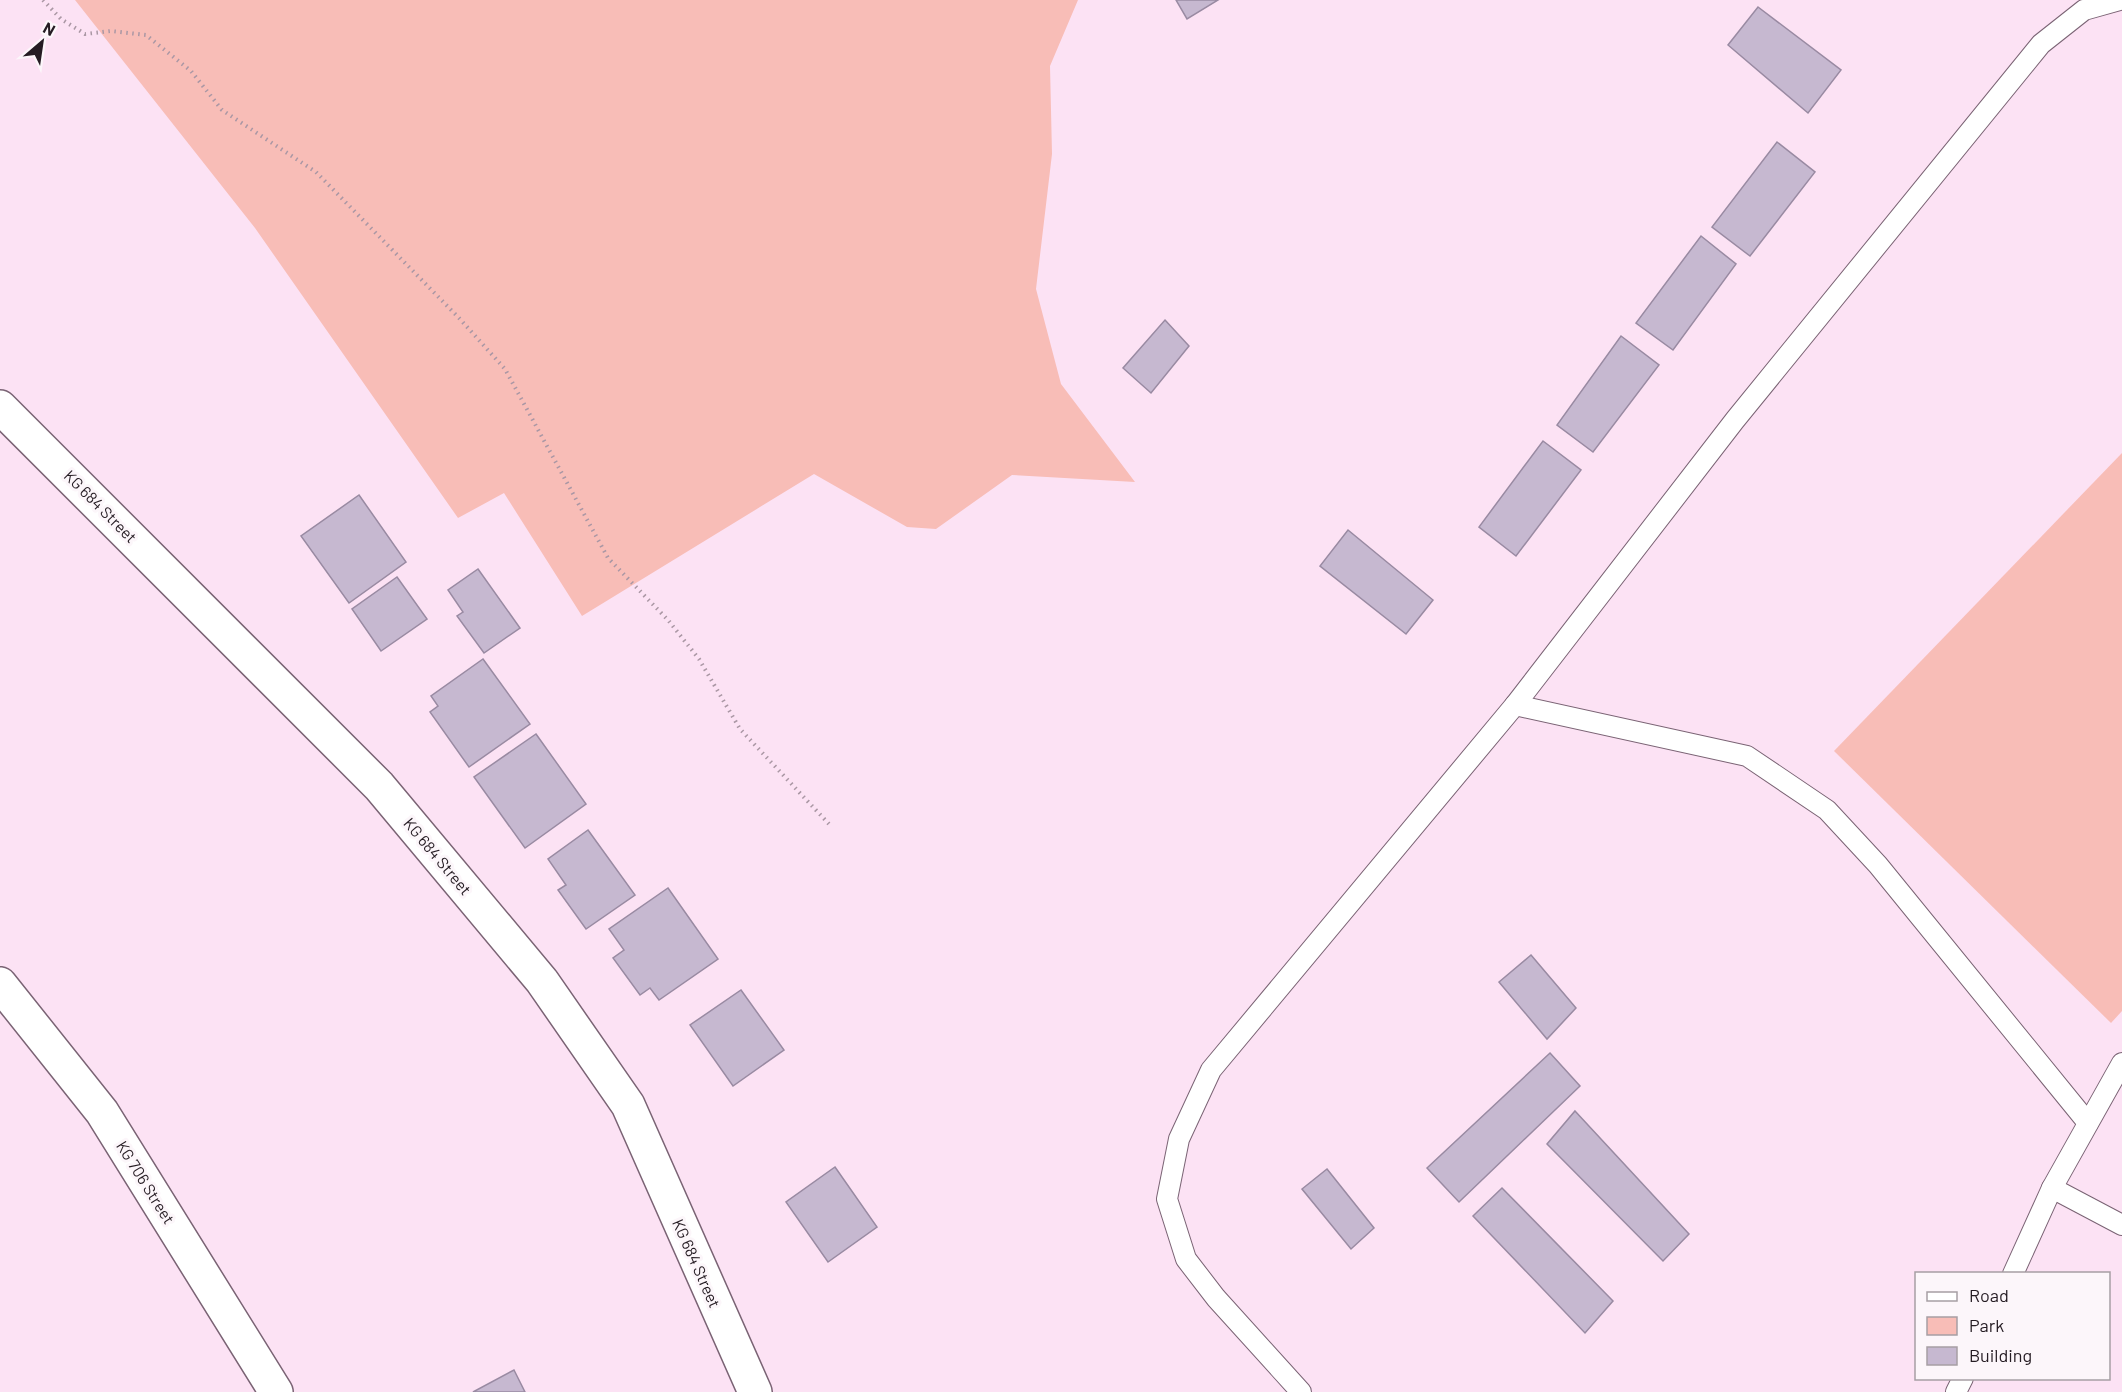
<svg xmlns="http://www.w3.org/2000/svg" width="2122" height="1392" font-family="Barlow,sans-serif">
  <rect width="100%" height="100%" fill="#fce2f4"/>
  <g fill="#f8bdb7">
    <path d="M75,0H1078L1050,66L1052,154L1036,289L1061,384L1135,482L1012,475L936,529L907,527L814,474L582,616L504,493L458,518L255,228Z"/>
    <path d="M2122,453V1011L2111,1023L1834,751Z"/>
  </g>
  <g fill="#c6b8d0" stroke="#998aa2" stroke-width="1.5">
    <path d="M1176,0H1218L1187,19Z"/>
    <path d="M1758,7L1841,70L1808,113L1728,45Z"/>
    <path d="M1777,142L1815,172L1750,256L1712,227Z"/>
    <path d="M1701,236L1736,264L1673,350L1636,323Z"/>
    <path d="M1165,320L1189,346L1151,393L1123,368Z"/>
    <path d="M1621,336L1659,365L1593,452L1557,425Z"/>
    <path d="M1543,441L1581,470L1516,556L1479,527Z"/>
    <path d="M359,495L406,562L349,603L301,536Z"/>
    <path d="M1348,530L1433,600L1406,634L1320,566Z"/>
    <path d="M478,569L520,628L484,653L457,616L463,612L448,590Z"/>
    <path d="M397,577L427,619L381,651L352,609Z"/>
    <path d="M483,659L530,724L469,767L430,712L438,706L431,696Z"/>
    <path d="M536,734L586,804L525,848L474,777Z"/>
    <path d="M588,830L635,895L586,929L558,890L566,885L548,859Z"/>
    <path d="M668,888L718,959L659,1000L650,988L640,995L613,958L624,950L609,929Z"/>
    <path d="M1531,955L1576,1008L1547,1039L1499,982Z"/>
    <path d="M741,990L784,1050L733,1086L690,1025Z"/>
    <path d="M1550,1053L1580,1086L1459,1202L1427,1168Z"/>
    <path d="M1575,1111L1689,1234L1663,1261L1547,1144Z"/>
    <path d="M835,1167L877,1227L828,1262L786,1202Z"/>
    <path d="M1327,1169L1374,1228L1351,1249L1302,1189Z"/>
    <path d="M1502,1188L1613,1301L1585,1333L1473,1216Z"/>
    <path d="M514,1370L525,1392H473Z"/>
  </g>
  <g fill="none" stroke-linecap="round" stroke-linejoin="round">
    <defs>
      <g id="service">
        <path d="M1515,705L1747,756L1827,810L1878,865L2088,1123"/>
        <path d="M2052,1188L2122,1225"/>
        <path d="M2013,1274L2052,1188L2122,1063"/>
        <path d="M1301,1392L1216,1298L1186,1259L1167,1199L1179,1139L1211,1070L1515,705L1735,420L2041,44L2084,10L2120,0"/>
        <path d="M1956,1392L1963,1378"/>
      </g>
      <g id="minor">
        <path d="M0,407L379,786L542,981L628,1105L755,1392"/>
        <path d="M0,984L102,1112L276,1392"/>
      </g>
    </defs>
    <use href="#service" stroke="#7a6374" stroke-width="22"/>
    <use href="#minor" stroke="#7a6374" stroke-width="36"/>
    <path stroke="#aa97a4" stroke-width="4" stroke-dasharray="1.5 4.5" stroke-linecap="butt" d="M43,0L61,19L85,34L111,31L146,35L191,71L222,110L316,172L459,318L505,369L608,558L668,620L699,659L740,729L829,824"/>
    <use href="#service" stroke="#fff" stroke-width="20"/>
    <use href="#minor" stroke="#fff" stroke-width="33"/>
  </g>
  <g text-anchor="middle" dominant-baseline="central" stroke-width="6" stroke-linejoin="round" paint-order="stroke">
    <g font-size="16" fill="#251c23" stroke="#fcf6fa">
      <text transform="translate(101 506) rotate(45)">KG 684 Street</text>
      <text transform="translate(438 856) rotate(50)">KG 684 Street</text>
      <text transform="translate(146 1182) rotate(58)">KG 706 Street</text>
      <text transform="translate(697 1263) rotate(66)">KG 684 Street</text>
    </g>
  </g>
  <rect x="1915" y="1272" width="195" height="108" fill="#fcf6fa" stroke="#a69fa4" stroke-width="1.5"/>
  <rect x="1927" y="1292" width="30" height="9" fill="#ffffff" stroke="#a69fa4" stroke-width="1.5"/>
  <text x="1969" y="1302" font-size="18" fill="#251c23">Road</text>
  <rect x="1927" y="1317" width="30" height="18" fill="#f8bdb7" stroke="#a69fa4" stroke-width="1.5"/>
  <text x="1969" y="1332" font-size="18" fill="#251c23">Park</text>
  <rect x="1927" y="1347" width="30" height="18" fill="#c6b8d0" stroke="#a69fa4" stroke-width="1.5"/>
  <text x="1969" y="1362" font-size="18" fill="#251c23">Building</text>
  <g transform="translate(42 42) rotate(29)" stroke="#fcf6fa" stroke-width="4.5" paint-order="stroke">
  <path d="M0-4.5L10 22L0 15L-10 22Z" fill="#251c23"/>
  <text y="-9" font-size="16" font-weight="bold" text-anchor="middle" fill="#251c23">N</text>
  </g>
</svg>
